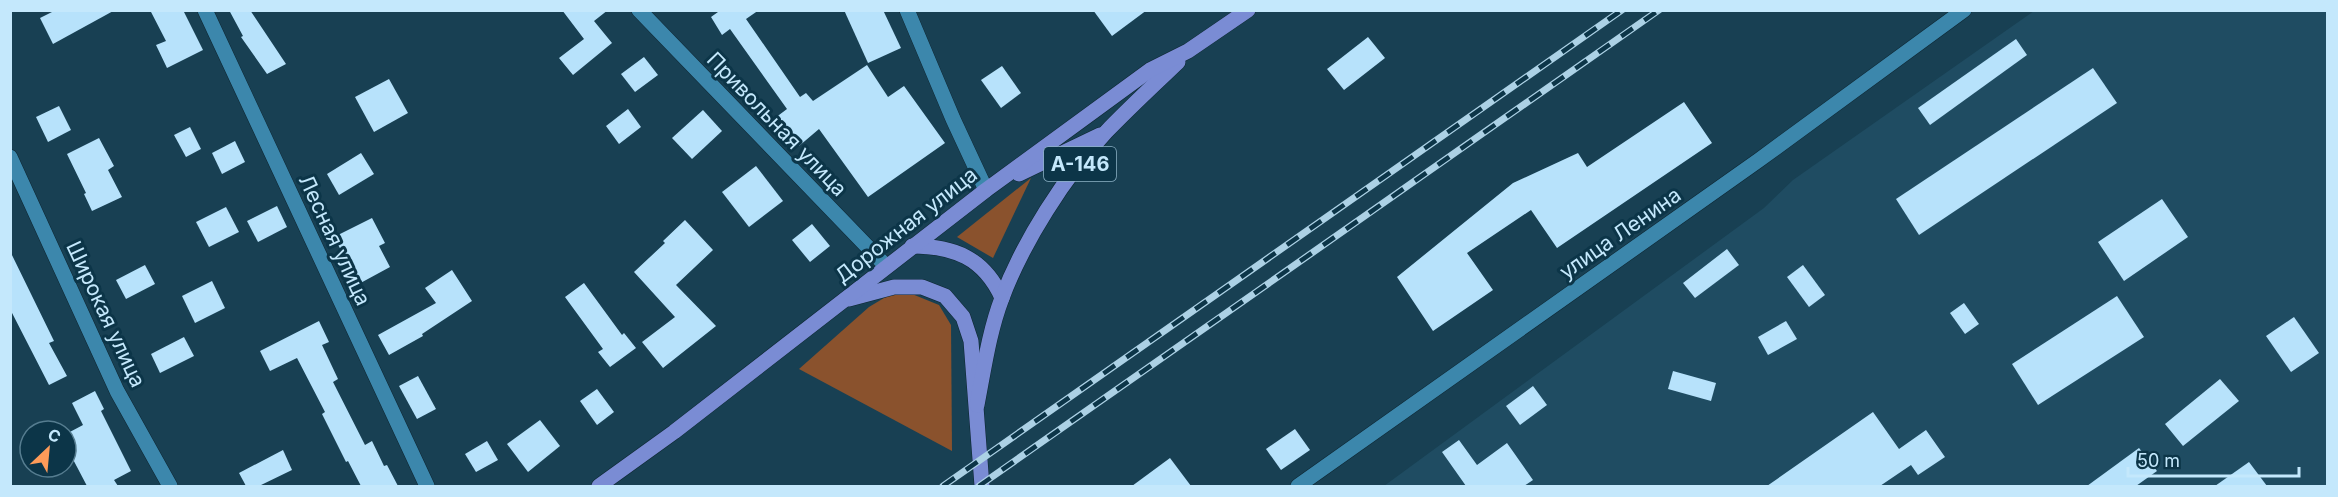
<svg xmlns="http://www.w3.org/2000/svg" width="2338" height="497" font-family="Inter,sans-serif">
  <rect width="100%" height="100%" fill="#184053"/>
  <path fill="#1f4c62" d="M2034,11H2327V486H1384L1764,208L1793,180Z"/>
  <g fill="#8a522d">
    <path d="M1031,178L993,258L957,237Z"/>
    <path d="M912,294L939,305L951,325L952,451L799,369L869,307L889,295Z"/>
  </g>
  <g fill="#b7e2fb">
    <path d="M56,10H115L53,44L40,18Z"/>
    <path d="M150,10H183L203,50L167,68L156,45L166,41Z"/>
    <path d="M229,10H250L286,64L267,74L241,37L243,36Z"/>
    <path d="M562,10H608L594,21L612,43L573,75L559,58L584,39Z"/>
    <path d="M717,10H759L746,19L800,97L806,93L813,101L867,65L888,97L904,86L945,143L868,197L819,129L799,146L775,118L787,109L730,29L722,35L711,17L718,12Z"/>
    <path d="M844,10H883L901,48L868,63Z"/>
    <path d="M1093,10H1147L1112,36Z"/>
    <path d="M1368,37L1385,58L1344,90L1327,69Z"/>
    <path d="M2016,39L2027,55L1930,125L1918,108Z"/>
    <path d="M644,57L658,75L635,92L621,74Z"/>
    <path d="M1002,66L1021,93L1001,108L981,80Z"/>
    <path d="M2093,68L2117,103L1919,235L1896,199Z"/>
    <path d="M389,79L408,113L374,132L355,97Z"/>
    <path d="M1684,102L1712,143L1557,248L1531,210L1467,253L1493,290L1433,331L1397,277L1513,183L1578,153L1587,167Z"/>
    <path d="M59,106L71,130L48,142L36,117Z"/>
    <path d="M628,109L641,127L619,144L606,126Z"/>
    <path d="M703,110L722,131L692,159L672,138Z"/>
    <path d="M190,127L201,149L186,157L174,135Z"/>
    <path d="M99,138L114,166L108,170L122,197L92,211L84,194L86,193L67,154Z"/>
    <path d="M235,141L245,162L222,174L212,153Z"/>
    <path d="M361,153L374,174L339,195L327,174Z"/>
    <path d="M756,166L783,201L749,227L722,192Z"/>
    <path d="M2162,199L2188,237L2124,281L2098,242Z"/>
    <path d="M277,206L287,227L258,242L247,221Z"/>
    <path d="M226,207L239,232L209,247L196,222Z"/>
    <path d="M372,218L385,243L379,246L390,267L355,286L347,271L351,269L334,237Z"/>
    <path d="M685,220L713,250L676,285L716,326L663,368L642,342L675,317L634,272L665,243L663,241Z"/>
    <path d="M812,224L830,246L810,262L792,240Z"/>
    <path d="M1727,249L1739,265L1695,298L1683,283Z"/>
    <path d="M10,251L54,341L49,343L67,376L49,385L10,309Z"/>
    <path d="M145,265L155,284L126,299L116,280Z"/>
    <path d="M1803,265L1825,295L1809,307L1787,277Z"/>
    <path d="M452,270L472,301L422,334L423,336L389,355L378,335L436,303L425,288Z"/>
    <path d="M212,281L225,308L195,323L182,296Z"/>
    <path d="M584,283L622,335L624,333L636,348L610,367L598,352L603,349L565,297Z"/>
    <path d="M2117,296L2144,337L2038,405L2012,364Z"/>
    <path d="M1964,303L1979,324L1965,334L1950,313Z"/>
    <path d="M2294,317L2319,353L2291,372L2266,336Z"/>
    <path d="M319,321L329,342L322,345L338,379L333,382L365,445L372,441L384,466L387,465L398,486H361L348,461L346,462L322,414L325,412L297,358L270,371L260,351Z"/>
    <path d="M1786,321L1797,339L1768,355L1758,337Z"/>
    <path d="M184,337L194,356L160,373L151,354Z"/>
    <path d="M1673,371L1716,383L1711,401L1668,389Z"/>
    <path d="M418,376L436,409L417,419L399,386Z"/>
    <path d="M2220,379L2239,401L2183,446L2165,424Z"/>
    <path d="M1533,386L1547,405L1520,425L1506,406Z"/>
    <path d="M597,389L614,412L597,425L580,401Z"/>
    <path d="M95,391L104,409L101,411L131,471L114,480L118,486H87L66,446V434L83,425L72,403Z"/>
    <path d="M1873,412L1899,449L1926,430L1945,457L1918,475L1911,465L1880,486H1767Z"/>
    <path d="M540,420L560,446L528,472L507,444Z"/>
    <path d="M1295,429L1310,450L1281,470L1266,449Z"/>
    <path d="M1459,440L1477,465L1507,443L1533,480L1524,486H1466L1442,452Z"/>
    <path d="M487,441L498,460L476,472L465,454Z"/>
    <path d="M2139,448L2157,471L2136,486H2087Z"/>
    <path d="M283,450L292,470L259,486H246L239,473Z"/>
    <path d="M1170,458L1191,486H1132Z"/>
    <path d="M2249,462L2267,486H2215Z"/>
  </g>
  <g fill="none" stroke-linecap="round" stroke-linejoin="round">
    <defs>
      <g id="minor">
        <path d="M205,10L427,486"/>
        <path d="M639,10L886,266"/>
        <path d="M907,10L953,119L986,190"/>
        <path d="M10,157L117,391L170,486"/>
        <path d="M1298,486L1759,160L1964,10"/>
      </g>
      <g id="major">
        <path d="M1019,174L1100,135"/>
        <path d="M912,246C954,246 984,258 1002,298"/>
        <path d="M849,299L894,287H922L945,296L963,317L971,341L982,486"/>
        <path d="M977,405C984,369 989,332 1002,298C1023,242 1065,176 1106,132C1129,108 1154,85 1178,62"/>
        <path d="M599,486L674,432L986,190L1150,70L1188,51L1248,10"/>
      </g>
    </defs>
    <use href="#minor" stroke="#0d2531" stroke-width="16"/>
    <use href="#major" stroke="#0d2531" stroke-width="16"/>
    <use href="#minor" stroke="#3c87ac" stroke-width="15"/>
    <use href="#major" stroke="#7a8cd4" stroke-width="15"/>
    <defs>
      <g id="rail">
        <path d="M943,486L1622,10"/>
        <path d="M979,486L1659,10"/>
      </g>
    </defs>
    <use href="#rail" stroke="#acd1e5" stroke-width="7"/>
    <use href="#rail" stroke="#0c3548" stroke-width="4.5" stroke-dasharray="14" stroke-linecap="butt"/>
  </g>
  <g text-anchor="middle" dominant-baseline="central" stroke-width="6" stroke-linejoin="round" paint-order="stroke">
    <rect fill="#0c3548" stroke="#8db2c6" stroke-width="1.5" x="1044" y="147" width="72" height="34" rx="4.5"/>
    <g font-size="20" font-weight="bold" fill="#c4e8fc">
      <text x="1080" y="164">А-146</text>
    </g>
    <g font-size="21" fill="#c4e8fc" stroke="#0c3548">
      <text transform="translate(777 124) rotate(46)">Привольная улица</text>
      <text transform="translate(906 225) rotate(-38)">Дорожная улица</text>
      <text transform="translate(1620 233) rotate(-35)">улица Ленина</text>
      <text transform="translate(335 240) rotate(65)">Лесная улица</text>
      <text transform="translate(106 314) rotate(65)">Широкая улица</text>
    </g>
  </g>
  <rect width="2338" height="497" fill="none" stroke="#c4e8fc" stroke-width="24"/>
  <g transform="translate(48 449) rotate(26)"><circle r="28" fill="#0c3548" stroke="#567d90" stroke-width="1.5"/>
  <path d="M0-4.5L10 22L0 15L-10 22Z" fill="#fe9b59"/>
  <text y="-9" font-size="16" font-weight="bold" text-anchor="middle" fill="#c4e8fc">С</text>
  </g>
  <path d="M2128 467v9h171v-9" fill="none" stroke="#c4e8fc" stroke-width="3"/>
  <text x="2137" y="467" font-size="18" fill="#c4e8fc" stroke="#0c3548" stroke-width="4.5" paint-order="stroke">50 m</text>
</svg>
